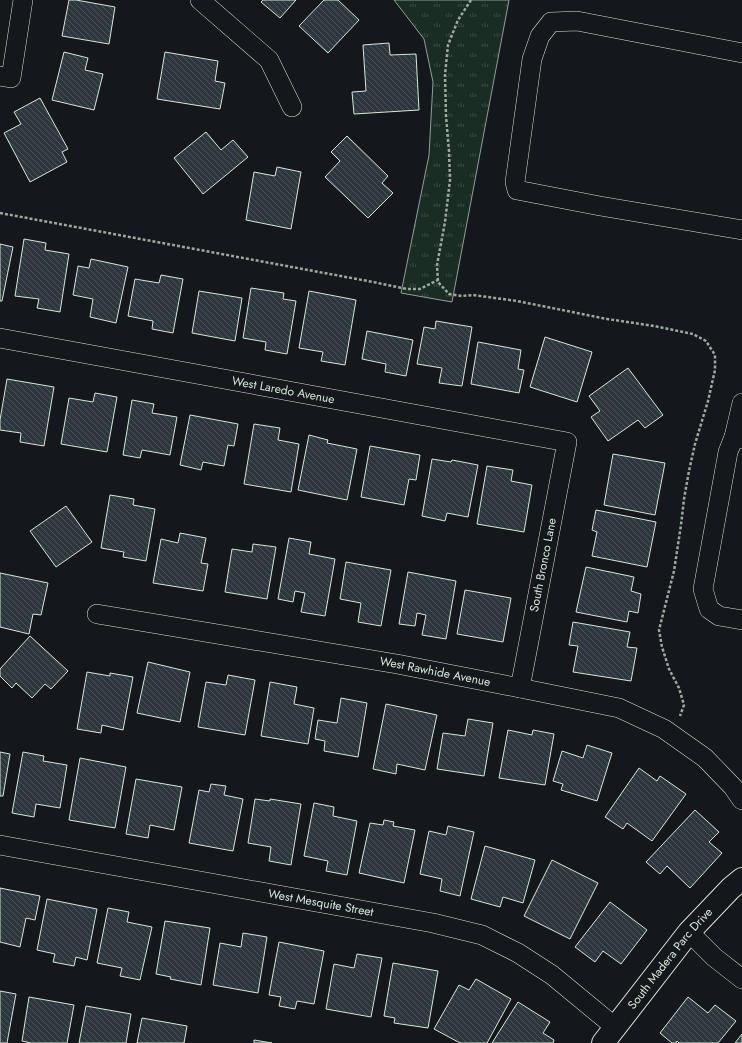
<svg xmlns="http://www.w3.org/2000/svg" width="742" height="1043" font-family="Jost,sans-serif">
  <defs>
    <pattern id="grass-tufts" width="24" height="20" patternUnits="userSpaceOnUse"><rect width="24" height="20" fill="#1a2d24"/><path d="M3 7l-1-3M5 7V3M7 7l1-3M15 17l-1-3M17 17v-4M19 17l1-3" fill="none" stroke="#3b4b43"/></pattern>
    <pattern id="building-back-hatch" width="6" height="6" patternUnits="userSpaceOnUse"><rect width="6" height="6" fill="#2c363c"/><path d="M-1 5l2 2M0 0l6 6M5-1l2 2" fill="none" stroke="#4a5358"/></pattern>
  </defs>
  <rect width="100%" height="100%" fill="#14181c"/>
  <path fill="url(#grass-tufts)" stroke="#939e99" d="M394,0H509L452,302L401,293L429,155L433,82L424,39Z"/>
  <g fill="url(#building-back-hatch)" stroke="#d8e6dc">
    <path d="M69,0H76L115,7L109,44L62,36Z"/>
    <path d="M263,0H296L280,18L261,2Z"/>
    <path d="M324,0H338L359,20L328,53L299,26Z"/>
    <path d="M389,43L390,55L416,54L419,110L354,114L352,92L366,91L363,45Z"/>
    <path d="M64,52L88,58L85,70L103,74L94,110L52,100Z"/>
    <path d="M165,52L218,61L215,81L225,83L220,109L157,99Z"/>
    <path d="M40,98L68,149L62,152L67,162L30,182L4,133L21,124L14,112Z"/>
    <path d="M206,132L221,150L233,140L248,157L203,194L174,158Z"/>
    <path d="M347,136L388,176L382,183L393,193L368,218L325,177L340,161L331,152Z"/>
    <path d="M277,167L301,172L291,229L246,220L254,172L275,176Z"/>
    <path d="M24,239L46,243L45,250L69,254L60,312L37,308L39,299L15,296Z"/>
    <path d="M0,244L13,247L2,301H0Z"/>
    <path d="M91,259L128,267L116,323L90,317L93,299L73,295L78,266L89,268Z"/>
    <path d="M161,275L183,279L173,333L152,329L153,321L128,316L135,279L159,283Z"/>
    <path d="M251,288L284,293L283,299L296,301L287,354L265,350L266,342L243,338Z"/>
    <path d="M199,291L242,298L235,341L192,333Z"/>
    <path d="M309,291L356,300L345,365L321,361L323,352L299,348Z"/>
    <path d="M436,321L472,327L462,386L439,383L442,368L417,364L424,327L435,329Z"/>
    <path d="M367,331L413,340L406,376L385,372L386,364L362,359Z"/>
    <path d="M545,337L592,352L577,402L530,387Z"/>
    <path d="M478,342L521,350L518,369L524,370L519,393L471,384Z"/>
    <path d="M628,368L663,415L645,428L638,420L608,441L591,417L600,411L589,396Z"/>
    <path d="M7,379L54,387L44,446L20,442L21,433L0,430V420Z"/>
    <path d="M95,393L117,397L107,452L61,444L69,398L93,402Z"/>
    <path d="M132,400L154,404L152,413L177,417L170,455L142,450L140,458L123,455Z"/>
    <path d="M190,415L238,424L234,446L228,445L224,466L203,462L201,470L180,465Z"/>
    <path d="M254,424L280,428L278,440L299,444L291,492L244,484Z"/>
    <path d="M309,435L328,440L327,443L357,449L347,500L298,490Z"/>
    <path d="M370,446L420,455L416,480L409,479L404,505L361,497Z"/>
    <path d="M613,454L665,463L655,515L604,505Z"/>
    <path d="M432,459L451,462L452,460L478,465L468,517L447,513L445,521L422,516Z"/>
    <path d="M487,466L513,470L511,481L532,485L524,532L477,524Z"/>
    <path d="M110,495L134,499L133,505L155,509L146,561L123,557L124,552L101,548Z"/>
    <path d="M66,506L92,542L56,567L30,531Z"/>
    <path d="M596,510L656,522L647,567L592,556L597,532L592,530Z"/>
    <path d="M180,533L206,538L201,563L208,564L203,591L153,583L161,539L178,543Z"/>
    <path d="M289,538L311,542L309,554L335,559L325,616L301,612L305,593L295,591L293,602L278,599Z"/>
    <path d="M253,544L276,547L267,599L225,592L232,549L252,552Z"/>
    <path d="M346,562L391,570L381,626L358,622L361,603L340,599Z"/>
    <path d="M586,567L634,577L631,591L641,594L638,613L629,611L627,622L576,612Z"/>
    <path d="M408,572L456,581L446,639L422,635L426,615L417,613L415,626L399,624Z"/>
    <path d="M0,573L48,583L41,615L33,614L29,634L0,627Z"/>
    <path d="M465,590L511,598L503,642L457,634Z"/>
    <path d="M573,622L630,632L627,647L637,648L631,681L573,672L578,646L569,645Z"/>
    <path d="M30,636L68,671L51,689L45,684L32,698L16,683L12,688L0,676V669Z"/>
    <path d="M148,662L190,672L180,722L137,713Z"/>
    <path d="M87,672L110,676V673L133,677L123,730L102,725L101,733L77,729Z"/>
    <path d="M228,675L255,680L245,735L198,727L206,682L226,685Z"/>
    <path d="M270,682L297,687L294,704L314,708L308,744L261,736Z"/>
    <path d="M341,698L367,703L358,757L324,751L325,741L315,739L318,720L337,723Z"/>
    <path d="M386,704L437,715L425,770L397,764L396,774L373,769Z"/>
    <path d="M468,719L493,723L484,776L437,769L443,733L465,736Z"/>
    <path d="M508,730L532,735L533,730L554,734L545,785L499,778Z"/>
    <path d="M587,745L612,753L597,801L561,790L563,784L553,781L562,751L583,758Z"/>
    <path d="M0,752L10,754L3,796H0Z"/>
    <path d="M23,752L44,756L43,761L67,765L60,808L36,804L34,817L12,813Z"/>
    <path d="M80,758L126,767L115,828L69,820Z"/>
    <path d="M639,768L657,781L660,776L686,794L652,841L627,823L623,829L605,817Z"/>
    <path d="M136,779L182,787L174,830L150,825L148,838L126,834Z"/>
    <path d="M211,784L226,786L224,795L243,799L233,851L189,843L199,790L209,792Z"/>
    <path d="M255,799L270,801V799L301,804L291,865L269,861L271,847L248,843Z"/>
    <path d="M314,803L334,807L333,816L357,821L347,875L326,871L328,861L304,856Z"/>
    <path d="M695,810L719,832L709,842L722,853L690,888L667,866L660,874L646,862Z"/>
    <path d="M384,820L394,822L393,826L415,830L404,883L359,873L370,823L383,825Z"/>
    <path d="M448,826L474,832L460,896L440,891L442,879L420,874L429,831L446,835Z"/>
    <path d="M485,846L535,860L523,903L503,897L500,907L471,899Z"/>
    <path d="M552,860L598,883L570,939L524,916Z"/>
    <path d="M0,888L40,896L35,920L26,918L20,947L0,942Z"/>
    <path d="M47,899L97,909L87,960L76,957L74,966L53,962L55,954L37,950Z"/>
    <path d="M610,902L647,930L621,964L603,951L595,962L575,947Z"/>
    <path d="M108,908L129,912L127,922L152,927L140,980L120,976L122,968L97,963Z"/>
    <path d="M165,921L210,928L201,985L170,979L171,977L156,974Z"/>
    <path d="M243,933L267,937L258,993L213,985L220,943L241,947Z"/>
    <path d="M279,942L324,951L314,1004L297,1001L295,1009L279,1006L281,997L269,995Z"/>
    <path d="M357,954L382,958L371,1017L326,1009L334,964L354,968Z"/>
    <path d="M393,963L438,971L428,1028L394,1023L395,1018L384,1016Z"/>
    <path d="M476,979L511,999L487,1043H460L434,1029L459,985L469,990Z"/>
    <path d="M0,991L16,994L7,1043H0Z"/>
    <path d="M29,997L74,1005L67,1043H31L22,1041Z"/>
    <path d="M688,997L708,1013L715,1005L736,1021L718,1043H679L677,1041L676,1043H672L660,1033Z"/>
    <path d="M518,1002L550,1022L543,1033L554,1040L553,1043H492Z"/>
    <path d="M86,1006L131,1014L126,1043H79Z"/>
    <path d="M142,1018L187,1026L184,1043H137Z"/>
    <path d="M742,1034V1043H735Z"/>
    <path d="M254,1040L272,1043H254Z"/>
  </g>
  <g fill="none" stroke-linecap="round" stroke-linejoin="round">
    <defs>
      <g id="minor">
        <path d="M200,0L269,60L292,107"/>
        <path d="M742,53L577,21L551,22L540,36L532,59L515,182L517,190L600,206L742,230"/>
        <path d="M0,76L11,78L23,0"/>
        <path id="s1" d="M0,338L567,442L520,688"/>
        <path d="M734,437L742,403"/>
        <path d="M742,439L734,437L728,452L703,589L709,609L719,616L742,620"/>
        <path id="s2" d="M97,614L397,664L520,688L619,708L664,729L705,758L733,787L742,800"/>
        <path id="s3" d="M0,845L433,923L482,935L518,953L552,975L615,1027"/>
        <path d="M689,932L714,957L742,979"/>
      </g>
      <g id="tertiary">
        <path id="s4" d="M603,1043L689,932L731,888L742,879"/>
      </g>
    </defs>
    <use href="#minor" stroke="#d8e6dc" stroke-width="20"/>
    <use href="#tertiary" stroke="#d8e6dc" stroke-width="24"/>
    <g stroke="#9da8a2" stroke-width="2.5" stroke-dasharray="3 2" stroke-linecap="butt">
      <path d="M471,0L458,20L448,45L445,75L446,116L449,151L450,180L445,222L437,265L438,282L449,294L462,296L473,295L517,301L607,319L654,326L693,334L706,341L715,355V370L708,401L695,444L689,471L684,499L681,525L674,571L659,630L662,647L669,669L679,688L684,705L680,716"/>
      <path d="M0,213L373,282L407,289H420L438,280"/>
    </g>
    <use href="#minor" stroke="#14181c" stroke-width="19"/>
    <use href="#tertiary" stroke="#14181c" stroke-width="22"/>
  </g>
  <g text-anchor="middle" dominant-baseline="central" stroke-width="3" stroke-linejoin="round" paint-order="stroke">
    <g font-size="12" fill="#d8e6dc" stroke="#14181c">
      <text stroke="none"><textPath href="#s1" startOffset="288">West Laredo Avenue</textPath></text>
      <text transform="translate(543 565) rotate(-79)">South Bronco Lane</text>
      <text stroke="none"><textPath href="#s2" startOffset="343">West Rawhide Avenue</textPath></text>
      <text stroke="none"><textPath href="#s3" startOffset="326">West Mesquite Street</textPath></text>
      <text stroke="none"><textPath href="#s4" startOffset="108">South Madera Parc Drive</textPath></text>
    </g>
  </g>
</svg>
